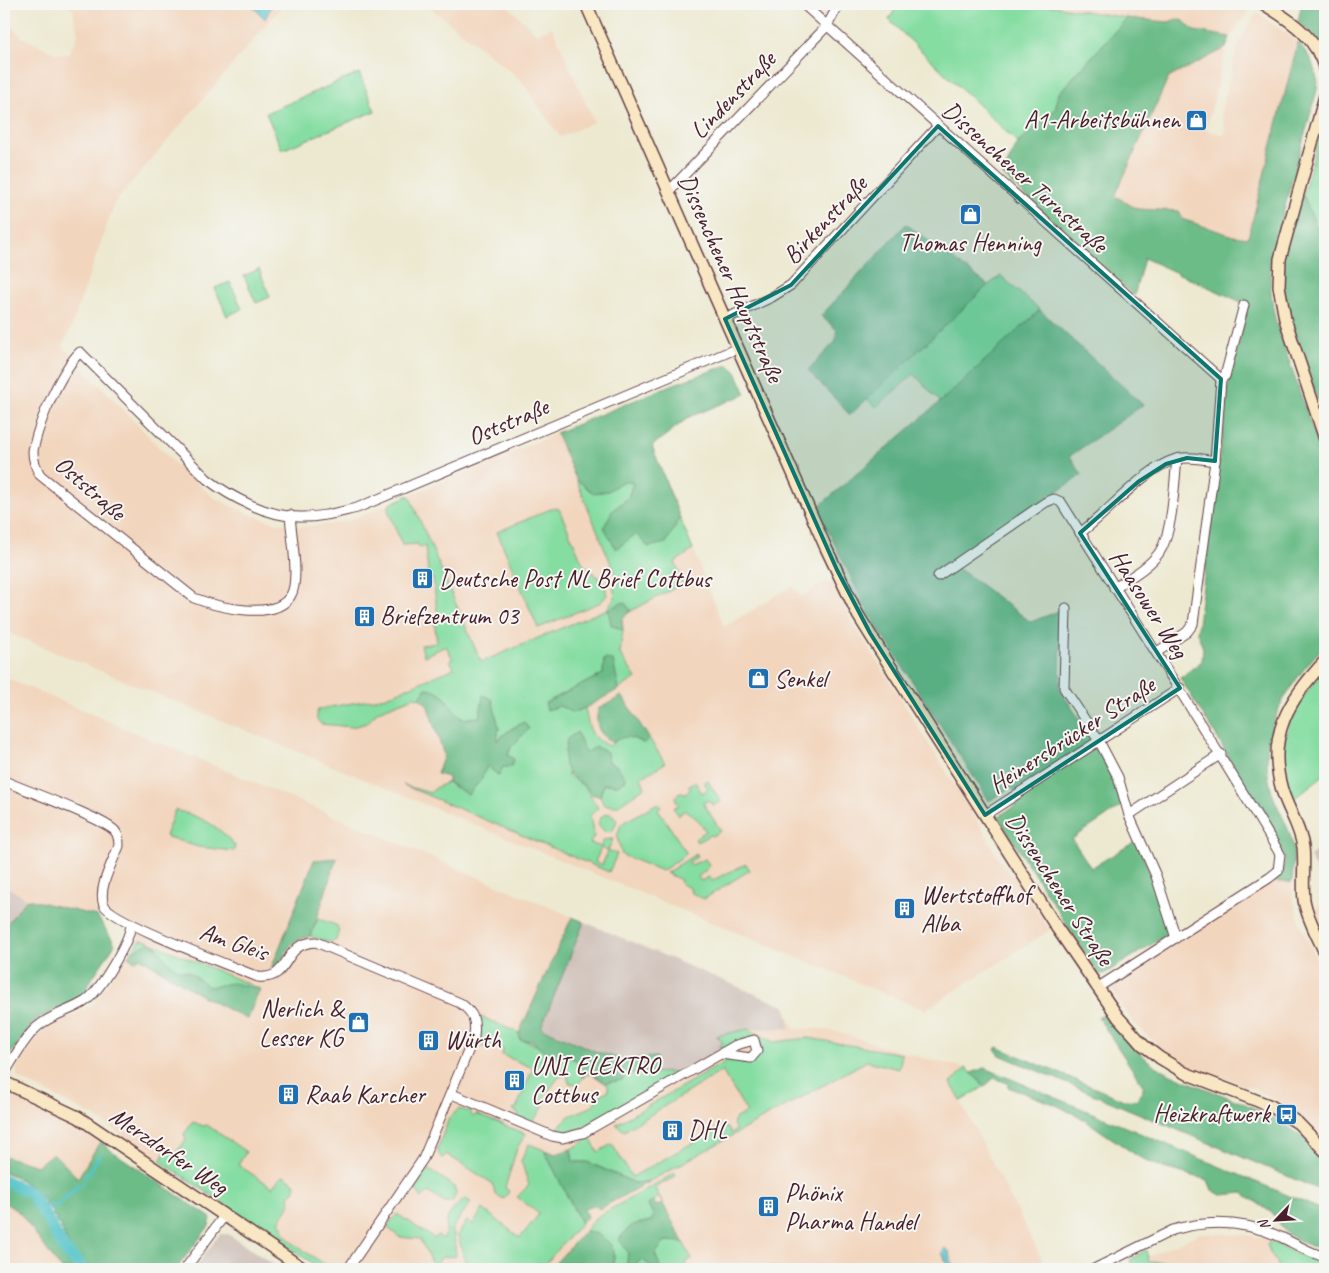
<svg xmlns="http://www.w3.org/2000/svg" width="1329" height="1273" font-family="Caveat,sans-serif">
  <rect width="100%" height="100%" fill="#f6f6f2"/>
  <filter id="ink" filterUnits="userSpaceOnUse"><feTurbulence type="fractalNoise" baseFrequency=".02" numOctaves="2"/><feDisplacementMap in="SourceGraphic" scale="10" xChannelSelector="R" yChannelSelector="G"/><feConvolveMatrix kernelMatrix="1 2 1 2 8 2 1 2 1" color-interpolation-filters="sRGB"/></filter>
  <filter id="wash" filterUnits="userSpaceOnUse"><feTurbulence type="fractalNoise" baseFrequency=".0096" numOctaves="4" result="noise"/><feDisplacementMap in="SourceGraphic" scale="20" xChannelSelector="R" yChannelSelector="G"/><feGaussianBlur stdDeviation="1.12" result="paint"/><feColorMatrix in="noise" values="0 0 0 0 0 0 0 0 0 0 0 0 0 0 0 0 0 1.4 0 .05"/><feComposite in="paint" operator="in"/></filter>
  <g filter="url(#wash)">
    <rect width="100%" height="100%" fill="#ede9d1"/>
    <g fill="#f2d5bd">
      <path d="M67,4H93L96,7L99,4H284L115,202L71,328L62,346L177,466L214,498L248,514L276,523L300,527L333,524L353,519L674,384L728,365L735,370L746,394L689,417L652,446L724,627L792,586L801,597L824,582L832,583L853,623L986,835L991,846L1009,873L1015,877L1050,930L925,1010L4,631V18L22,37L56,54H69L78,35L73,10Z"/>
      <path d="M426,4H506L537,34L552,27L594,122L560,137L520,79Z"/>
      <path d="M1041,4H1243L1250,9L1230,37L1194,31L1184,21L1177,19L1168,22L1127,18Z"/>
      <path d="M1257,13L1298,42L1248,238L1233,236L1182,218L1179,211L1137,209L1115,196L1168,78L1226,48L1206,130L1224,135L1226,131L1221,111L1239,41Z"/>
      <path d="M4,677L786,1007L794,1029L814,1028L838,1032L918,1057L966,1068L951,1083L1047,1269H321L95,1117L17,1077V1065L42,1031L92,1006L125,959L141,930L113,918L27,899L4,885Z"/>
      <path d="M1272,882H1292L1294,903L1301,927L1325,976V1139L1299,1114L1275,1099L1252,1088L1189,1065L1159,1047L1132,1020L1119,1003L1112,989L1115,983Z"/>
      <path d="M1325,900V943L1316,910Z"/>
      <path d="M4,1091L16,1095L71,1121L101,1140L78,1178L4,1156Z"/>
      <path d="M4,1202L20,1213L61,1269H4Z"/>
      <path d="M1200,1233L1247,1235L1266,1239L1278,1269H1121Z"/>
    </g>
    <g fill="#cfc1ba">
      <path d="M1325,843V894L1321,889L1322,882L1310,857Z"/>
      <path d="M4,885L27,899L4,928Z"/>
      <path d="M584,922L786,1007L790,1028L748,1029L720,1037L723,1044L721,1050L676,1075L674,1072H655V1057L622,1059L597,1052L541,1028Z"/>
      <path d="M220,1234H228L280,1269H194Z"/>
    </g>
    <g fill="#85dda2" stroke="#687e66" fill-rule="evenodd">
      <path d="M898,4H1041L1127,18L1059,93L1055,110L1018,143L889,20Z"/>
      <path d="M359,73L375,111L282,150L266,113Z"/>
      <path d="M1325,116V248L1303,195Z"/>
      <path d="M259,269L270,297L256,303L244,276Z"/>
      <path d="M1001,276L1040,310L940,402L914,374L876,407L867,399L988,285Z"/>
      <path d="M230,282L242,309L227,316L215,288Z"/>
      <path d="M576,479L593,493L608,491L623,481L633,483L628,498L612,511L636,534L665,543L680,518L693,550L675,562L684,583L631,611L624,602L611,625L623,630L620,654L636,678L619,689L617,681L604,660L603,674L545,703L560,706L572,712L585,708C589,728 590,739 610,746L621,736L630,737L643,743L649,738L665,763L641,778L645,787L617,806L604,805L599,795L604,784L618,785L626,780L617,766L608,762L567,774L586,788L598,808L590,816L594,836L590,843L601,847L603,840L613,839L608,850L617,854L609,872L403,785L430,793L437,787L448,782L455,788L481,780L487,766L508,755L511,747L529,729L524,722L511,729L496,741L499,728L492,699L480,717L461,719L441,693L427,688L419,698L414,697L378,711L367,723L352,727L321,724L317,720V712L319,709L386,697L454,668L450,660L453,659L446,646L424,656L421,645L437,643L434,619L438,618L433,578L429,579L425,546L419,547L418,544L402,545L388,510L390,504L409,495L481,662L607,609L615,597L613,587L619,583ZM601,848L608,851L602,865L595,862Z"/>
      <path d="M553,508L559,509L583,564L604,582L607,595L601,602L538,628L497,532Z"/>
      <path d="M1325,670V774L1293,799C1272,742 1288,713 1325,670Z"/>
      <path d="M708,781L721,802L712,805L709,800L703,803L721,831L712,836L710,835L697,842L695,839L706,831L696,818L685,810L679,815L673,808L679,805L675,798L680,792L685,793L691,789L688,786L695,782L702,793L708,789L704,782Z"/>
      <path d="M658,803L661,807L658,809L686,852L685,855L662,871L622,855L617,837L621,824Z"/>
      <path d="M175,810C201,817 217,824 235,846L234,851L198,847L165,836Z"/>
      <path d="M605,814H611L617,821L612,832L604,831L598,824L600,818Z"/>
      <path d="M696,854L697,857L689,862L691,865L705,859L710,866L698,877L701,881L709,877L711,881L746,864L750,870L704,899L690,892L691,889L680,883L681,880L666,873Z"/>
      <path d="M318,919L336,925L339,930L336,940L331,943L310,936Z"/>
      <path d="M141,940L147,941L260,989L247,1019L204,997L140,957L135,961L128,956Z"/>
      <path d="M479,1016L519,1033L520,1040C535,1042 545,1050 552,1063L561,1054C570,1057 578,1059 583,1068L581,1075L583,1078L578,1084L569,1083L567,1075L559,1077L544,1097L543,1107L532,1123L519,1118L518,1113L513,1111L514,1108L516,1109L533,1068L502,1055L503,1049L491,1045L488,1049L478,1045L476,1041L480,1030Z"/>
      <path d="M748,1029L773,1042L808,1038L902,1054L899,1069L867,1061L650,1181L635,1183L588,1162H573L571,1149L590,1138L598,1152L612,1144L632,1177L721,1127L728,1128L731,1133L736,1130L733,1124L736,1118L747,1112L722,1071L624,1131L616,1124L730,1059L761,1053V1044L752,1036L721,1050L719,1046L723,1043L717,1036Z"/>
      <path d="M966,1068L985,1086L961,1101L951,1083Z"/>
      <path d="M674,1072L676,1075L580,1129L564,1132L555,1131L569,1116L591,1107L601,1094L608,1091V1085L605,1083L622,1080L626,1074Z"/>
      <path d="M459,1109L472,1112L471,1115L474,1117L476,1114L526,1134L517,1148L505,1188L509,1191L504,1199L495,1194L492,1183L446,1154L442,1159L437,1150L449,1118Z"/>
      <path d="M193,1122L203,1126L207,1125L246,1152L238,1165L272,1187L281,1177L285,1176L296,1184L294,1191L289,1196L290,1204L279,1222L283,1226V1232C295,1249 316,1257 332,1269H321L160,1161L167,1149L175,1154L186,1140L184,1134Z"/>
      <path d="M529,1144L544,1150L581,1223L541,1269H474L465,1262L458,1235L467,1221L473,1224L483,1209L520,1238L539,1214L517,1197L529,1185L521,1161Z"/>
      <path d="M428,1169L454,1186L456,1194L452,1202H443L428,1192L422,1198L415,1188Z"/>
      <path d="M675,1173L676,1176L655,1188L663,1204L659,1197L648,1205L654,1216L651,1221L632,1225L619,1239L628,1252L627,1265L633,1267L642,1259L654,1269L659,1266L655,1254L665,1241L683,1242L692,1259L685,1262L687,1269H613L614,1254L598,1234L585,1231L595,1218Z"/>
      <path d="M466,1199L471,1202L451,1230L454,1234L456,1256L442,1257L435,1266H433L420,1239L399,1237L387,1227L397,1214L435,1239L438,1235L443,1239C448,1233 445,1228 447,1220C449,1213 459,1202 466,1199Z"/>
      <path d="M1271,1242L1325,1266V1269H1278C1276,1259 1269,1254 1267,1244Z"/>
      <path d="M1146,1250L1149,1262H1170L1171,1269H1134L1130,1260Z"/>
    </g>
    <g fill="#6cbc88" stroke="#5b6e5a">
      <path d="M1296,4H1325V40L1322,50L1314,36L1298,22L1301,7Z"/>
      <path d="M1127,18L1168,22L1177,19L1184,21L1194,31L1230,37L1226,48L1168,78L1115,196L1137,209L1179,211L1182,219L1233,236L1248,238L1298,42L1311,59L1318,82L1317,90L1271,257C1269,280 1271,301 1276,323L1325,466V645C1285,688 1252,737 1274,798C1280,814 1291,830 1293,848C1294,859 1293,871 1292,882H1272L1283,871L1285,859L1216,735L1180,678L1202,661L1203,648L1197,632L1229,383L1248,305L1144,258L1134,296L1002,175L1018,143L1055,110L1059,93Z"/>
      <path d="M1303,195L1325,248V399H1317C1304,361 1275,297 1283,257C1287,236 1296,215 1303,195Z"/>
      <path d="M906,224L988,285L850,415L808,370L836,341L837,330L821,316Z"/>
      <path d="M1040,310L1143,405L1070,456L1082,475L951,563L1031,622L1061,610L1060,690L1094,741L1014,791L1011,787L989,801L869,614L817,508L940,402Z"/>
      <path d="M728,365L735,370L746,394L689,417L652,446L680,518L666,543L648,547L636,534L616,549L604,527L612,511L628,498L633,483L623,481L608,491L593,493L576,479L556,433L674,384Z"/>
      <path d="M624,602L631,611L622,618L623,630L611,625L608,609Z"/>
      <path d="M604,659L613,660L619,689L585,708L572,713L560,706L547,710L545,703L603,674Z"/>
      <path d="M426,688L441,693L462,719L480,717L483,695L492,699L499,728L497,741L511,729L524,722L529,729L511,747L508,755L514,759L511,767H503L499,776L487,766L481,780L468,795L448,782V777L437,774L444,755L427,704L419,698Z"/>
      <path d="M622,696L649,738L644,743C631,737 624,734 612,743C598,733 595,725 598,709Z"/>
      <path d="M577,732L585,753L596,747L607,752L608,762L617,766L626,779L618,785L604,784L600,796C590,795 590,792 584,786C562,769 562,767 567,739Z"/>
      <path d="M1094,748L1100,750L1115,778L1122,806L1072,839L1091,868L1136,841L1152,876L1170,933L1104,974H1098L998,817L1019,803L1016,798Z"/>
      <path d="M337,858C327,884 321,911 310,936C280,943 291,957 271,969L314,860Z"/>
      <path d="M27,899L97,916L115,944L87,986L86,994L82,998L36,1019L4,1063V934L9,928L7,924Z"/>
      <path d="M572,917L584,922L541,1028L597,1052L622,1059L656,1057L655,1072L626,1074L622,1080L605,1083L592,1074H587L583,1078L581,1075L583,1068C578,1059 570,1057 561,1054L552,1063H549L548,1055L532,1041L520,1040L519,1033Z"/>
      <path d="M149,943L156,946L168,962L178,969L189,972L209,987L232,983L260,989L247,1019L204,997L140,957L135,961L128,956L131,952Z"/>
      <path d="M1105,1013C1120,1031 1136,1054 1157,1067C1208,1096 1297,1109 1324,1166C1328,1172 1325,1185 1325,1192L1000,1055L995,1049L997,1047L1126,1101L1138,1099L1144,1087L1098,1017Z"/>
      <path d="M985,1068L1325,1211V1248L1310,1246L1287,1234L1272,1213L1243,1193L1221,1195L1212,1190L1208,1180L1164,1168L1139,1157L1082,1118L1054,1104L1008,1087V1083L994,1078L985,1086L971,1073Z"/>
      <path d="M101,1140L106,1147L211,1218L209,1226L176,1269C155,1269 118,1273 99,1269C68,1261 70,1242 56,1219C44,1198 28,1180 4,1172V1156L37,1166L53,1153L78,1178Z"/>
      <path d="M571,1149L573,1162H587L635,1183L650,1181L599,1209L595,1205L584,1209L587,1217L581,1223L544,1150L556,1154Z"/>
      <path d="M4,1183L25,1196L46,1223L58,1249L75,1269H61L20,1213L4,1202Z"/>
      <path d="M653,1200L656,1206L663,1204L683,1242L665,1241L655,1254L660,1266L654,1269L642,1259L633,1267L627,1265L628,1252L619,1239L632,1225L651,1221L654,1216L648,1205Z"/>
      <path d="M585,1231C597,1233 610,1239 614,1252C615,1257 612,1264 613,1269H550Z"/>
    </g>
    <g fill="#56c4ca" stroke="#50727a">
      <path d="M250,4H267L271,7L265,19Z"/>
      <path d="M945,1248L949,1251L950,1259L957,1269H950L942,1253Z"/>
    </g>
    <g fill="none" stroke-linecap="round" stroke-linejoin="round">
      <g stroke="#56c4ca" stroke-width="2">
        <path d="M89,1176L99,1157"/>
        <path d="M83,1178L100,1154"/>
        <path d="M38,1204L56,1208L85,1181"/>
        <path d="M45,1205H57L78,1184"/>
      </g>
      <path stroke="#56c4ca" stroke-width="12" d="M4,1180L30,1193L49,1221L63,1248L83,1269"/>
    </g>
  </g>
  <g filter="url(#ink)">
    <g fill="none" stroke-linecap="round" stroke-linejoin="round">
      <defs>
        <g id="street">
          <path d="M803,4L1221,379"/>
          <path d="M669,191L827,26L839,4"/>
          <path d="M725,319L772,297L791,285L938,126"/>
          <path d="M290,515C291,533 300,580 291,595C276,622 217,607 194,598L40,475C35,466 31,456 34,446C40,419 61,371 80,352L207,479C232,498 267,516 299,517C319,518 339,512 357,508L738,348"/>
          <path d="M1080,533C1109,512 1143,469 1176,459C1188,456 1203,459 1215,461"/>
          <path d="M938,576L1046,502L1054,499L1061,502C1135,619 1209,735 1280,854L1278,871L1269,878L1097,988"/>
          <path d="M1114,588C1129,578 1148,568 1159,553C1173,533 1174,484 1177,459"/>
          <path d="M1066,608L1064,688L1099,741L1118,777L1129,815L1156,876L1176,938"/>
          <path d="M1157,652L1187,632L1193,624L1215,461L1221,379L1225,376L1244,305"/>
          <path d="M4,781C25,790 103,818 115,831C119,836 119,841 119,846C113,861 97,889 104,905C112,922 234,967 258,977C293,980 280,943 316,942L460,1003C474,1013 476,1020 474,1037L423,1159L348,1269"/>
          <path d="M985,815L1180,688"/>
          <path d="M1129,815L1221,754"/>
          <path d="M4,1074C13,1060 24,1038 37,1027C50,1015 70,1011 84,1002C99,993 130,941 131,924"/>
          <path d="M452,1094L552,1136L563,1138L583,1133L736,1045L754,1040L757,1051L751,1058L721,1054"/>
          <path d="M185,1269L224,1216"/>
          <path d="M1094,1269L1173,1230C1210,1219 1248,1222 1283,1238C1297,1245 1310,1253 1325,1257"/>
        </g>
        <g id="secondary">
          <path d="M586,4L826,548L858,615L878,647L1057,928L1118,1017L1143,1045L1160,1058L1185,1073L1271,1106L1298,1123L1325,1151"/>
          <path d="M1264,4C1291,21 1318,38 1325,71"/>
          <path d="M1325,96L1280,259L1279,286L1285,319L1325,439"/>
          <path d="M1325,661C1289,699 1266,736 1282,790C1288,810 1300,826 1303,847C1305,864 1302,883 1304,900C1307,918 1318,937 1325,953"/>
          <path d="M4,1082L78,1117L304,1269"/>
        </g>
      </defs>
      <use href="#street" stroke="#623d44" stroke-width="11"/>
      <use href="#secondary" stroke="#623d44" stroke-width="14"/>
      <use href="#street" stroke="#fff" stroke-width="9"/>
      <use href="#secondary" stroke="#f9e7c3" stroke-width="11"/>
    </g>
  </g>
  <path fill="#0f766e" fill-opacity="0.2" stroke="#0f766e" stroke-width="4" stroke-linejoin="round" d="M938,126L1221,379L1215,461L1187,458L1166,464L1138,482L1080,533L1180,688L985,815L870,633L837,570L725,319L791,285Z"/>
  <defs>
    <symbol id="shop-square" viewBox="-11 -11 22 22"><rect x="-9" y="-9" width="18" height="18" rx="4" fill="#1f6fb2" stroke="#f6f6f2"/><path d="M-5-2.5h2.3a2.7 3.5 0 0 1 5.4 0H5L5.5 6h-11ZM-1.5-2.5h3a1.5 2.3 0 0 0-3 0Z" fill="#fff"/></symbol>
    <symbol id="building-square" viewBox="-11 -11 22 22"><rect x="-9" y="-9" width="18" height="18" rx="4" fill="#1f6fb2" stroke="#f6f6f2"/><path d="M-4-6H4V6H1V3H-1V6H-4ZM-2.5-4.3h1.7v1.8h-1.7ZM.8-4.3h1.7v1.8H.8ZM-2.5-1h1.7V.8h-1.7ZM.8-1h1.7V.8H.8Z" fill="#fff"/></symbol>
    <symbol id="bus-square" viewBox="-11 -11 22 22"><rect x="-9" y="-9" width="18" height="18" rx="4" fill="#1f6fb2" stroke="#f6f6f2"/><path d="M-5-6H5V4H4V6H2V4H-2V6H-4V4H-5ZM-3.5-4V0h7V-4ZM-3.5 1.2v1.5H-2V1.2ZM2 1.2v1.5H3.5V1.2Z" fill="#fff"/></symbol>
  </defs>
  <g fill-rule="evenodd">
    <use href="#shop-square" x="1184" y="108" width="25" height="25"/>
    <use href="#shop-square" x="958" y="202" width="25" height="25"/>
    <use href="#building-square" x="410" y="566" width="25" height="25"/>
    <use href="#building-square" x="352" y="604" width="25" height="25"/>
    <use href="#shop-square" x="746" y="666" width="25" height="25"/>
    <use href="#building-square" x="892" y="896" width="25" height="25"/>
    <use href="#shop-square" x="346" y="1010" width="25" height="25"/>
    <use href="#building-square" x="416" y="1028" width="25" height="25"/>
    <use href="#building-square" x="502" y="1068" width="25" height="25"/>
    <use href="#building-square" x="276" y="1082" width="25" height="25"/>
    <use href="#bus-square" x="1274" y="1102" width="25" height="25"/>
    <use href="#building-square" x="660" y="1118" width="25" height="25"/>
    <use href="#building-square" x="756" y="1194" width="25" height="25"/>
  </g>
  <g text-anchor="middle" dominant-baseline="central" stroke-width="4" stroke-linejoin="round" paint-order="stroke">
    <g font-size="25" fill="#4a1f2b" stroke="#f6f6f2">
      <text transform="translate(733 95) rotate(-46)">Lindenstraße</text>
      <text transform="translate(1025 177) rotate(42)">Dissenchener Turnstraße</text>
      <text transform="translate(825 220) rotate(-47)">Birkenstraße</text>
      <text transform="translate(731 278) rotate(66)">Dissenchener Hauptstraße</text>
      <text transform="translate(508 422) rotate(-23)">Oststraße</text>
      <text transform="translate(90 488) rotate(41)">Oststraße</text>
      <text transform="translate(1149 604) rotate(57)">Haasower Weg</text>
      <text transform="translate(1072 735) rotate(-33)">Heinersbrücker Straße</text>
      <text transform="translate(1060 889) rotate(57)">Dissenchener Straße</text>
      <text transform="translate(234 942) rotate(19)">Am Gleis</text>
      <text transform="translate(169 1151) rotate(34)">Merzdorfer Weg</text>
    </g>
    <g font-size="25" fill="#4a1f2b" stroke="#f6f6f2" text-anchor="start">
      <text x="1180" y="120" text-anchor="end">A1-Arbeitsbühnen</text>
      <text x="970" y="243" text-anchor="middle">Thomas Henning</text>
      <text x="439" y="579">Deutsche Post NL Brief Cottbus</text>
      <text x="380" y="616">Briefzentrum 03</text>
      <text x="774" y="679">Senkel</text>
      <text x="921" y="895">Wertstoffhof<tspan x="921" dy="29">Alba</tspan></text>
      <text x="343" y="1009" text-anchor="end">Nerlich &amp;<tspan x="343" dy="29">Lesser KG</tspan></text>
      <text x="445" y="1040">Würth</text>
      <text x="531" y="1066">UNI ELEKTRO<tspan x="531" dy="29">Cottbus</tspan></text>
      <text x="305" y="1095">Raab Karcher</text>
      <text x="1270" y="1114" text-anchor="end">Heizkraftwerk</text>
      <text x="688" y="1130">DHL</text>
      <text x="785" y="1193">Phönix<tspan x="785" dy="29">Pharma Handel</tspan></text>
    </g>
  </g>
  <rect width="1329" height="1273" fill="none" stroke="#f6f6f2" stroke-width="20"/>
  <g transform="translate(1276 1220) rotate(245)" stroke="#f6f6f2" stroke-width="4" paint-order="stroke">
  <path d="M0-4L9 19L0 12L-9 19Z" fill="#4a1f2b"/>
  <text y="-8" font-size="14" font-weight="bold" text-anchor="middle" fill="#4a1f2b">N</text>
  </g>
</svg>
